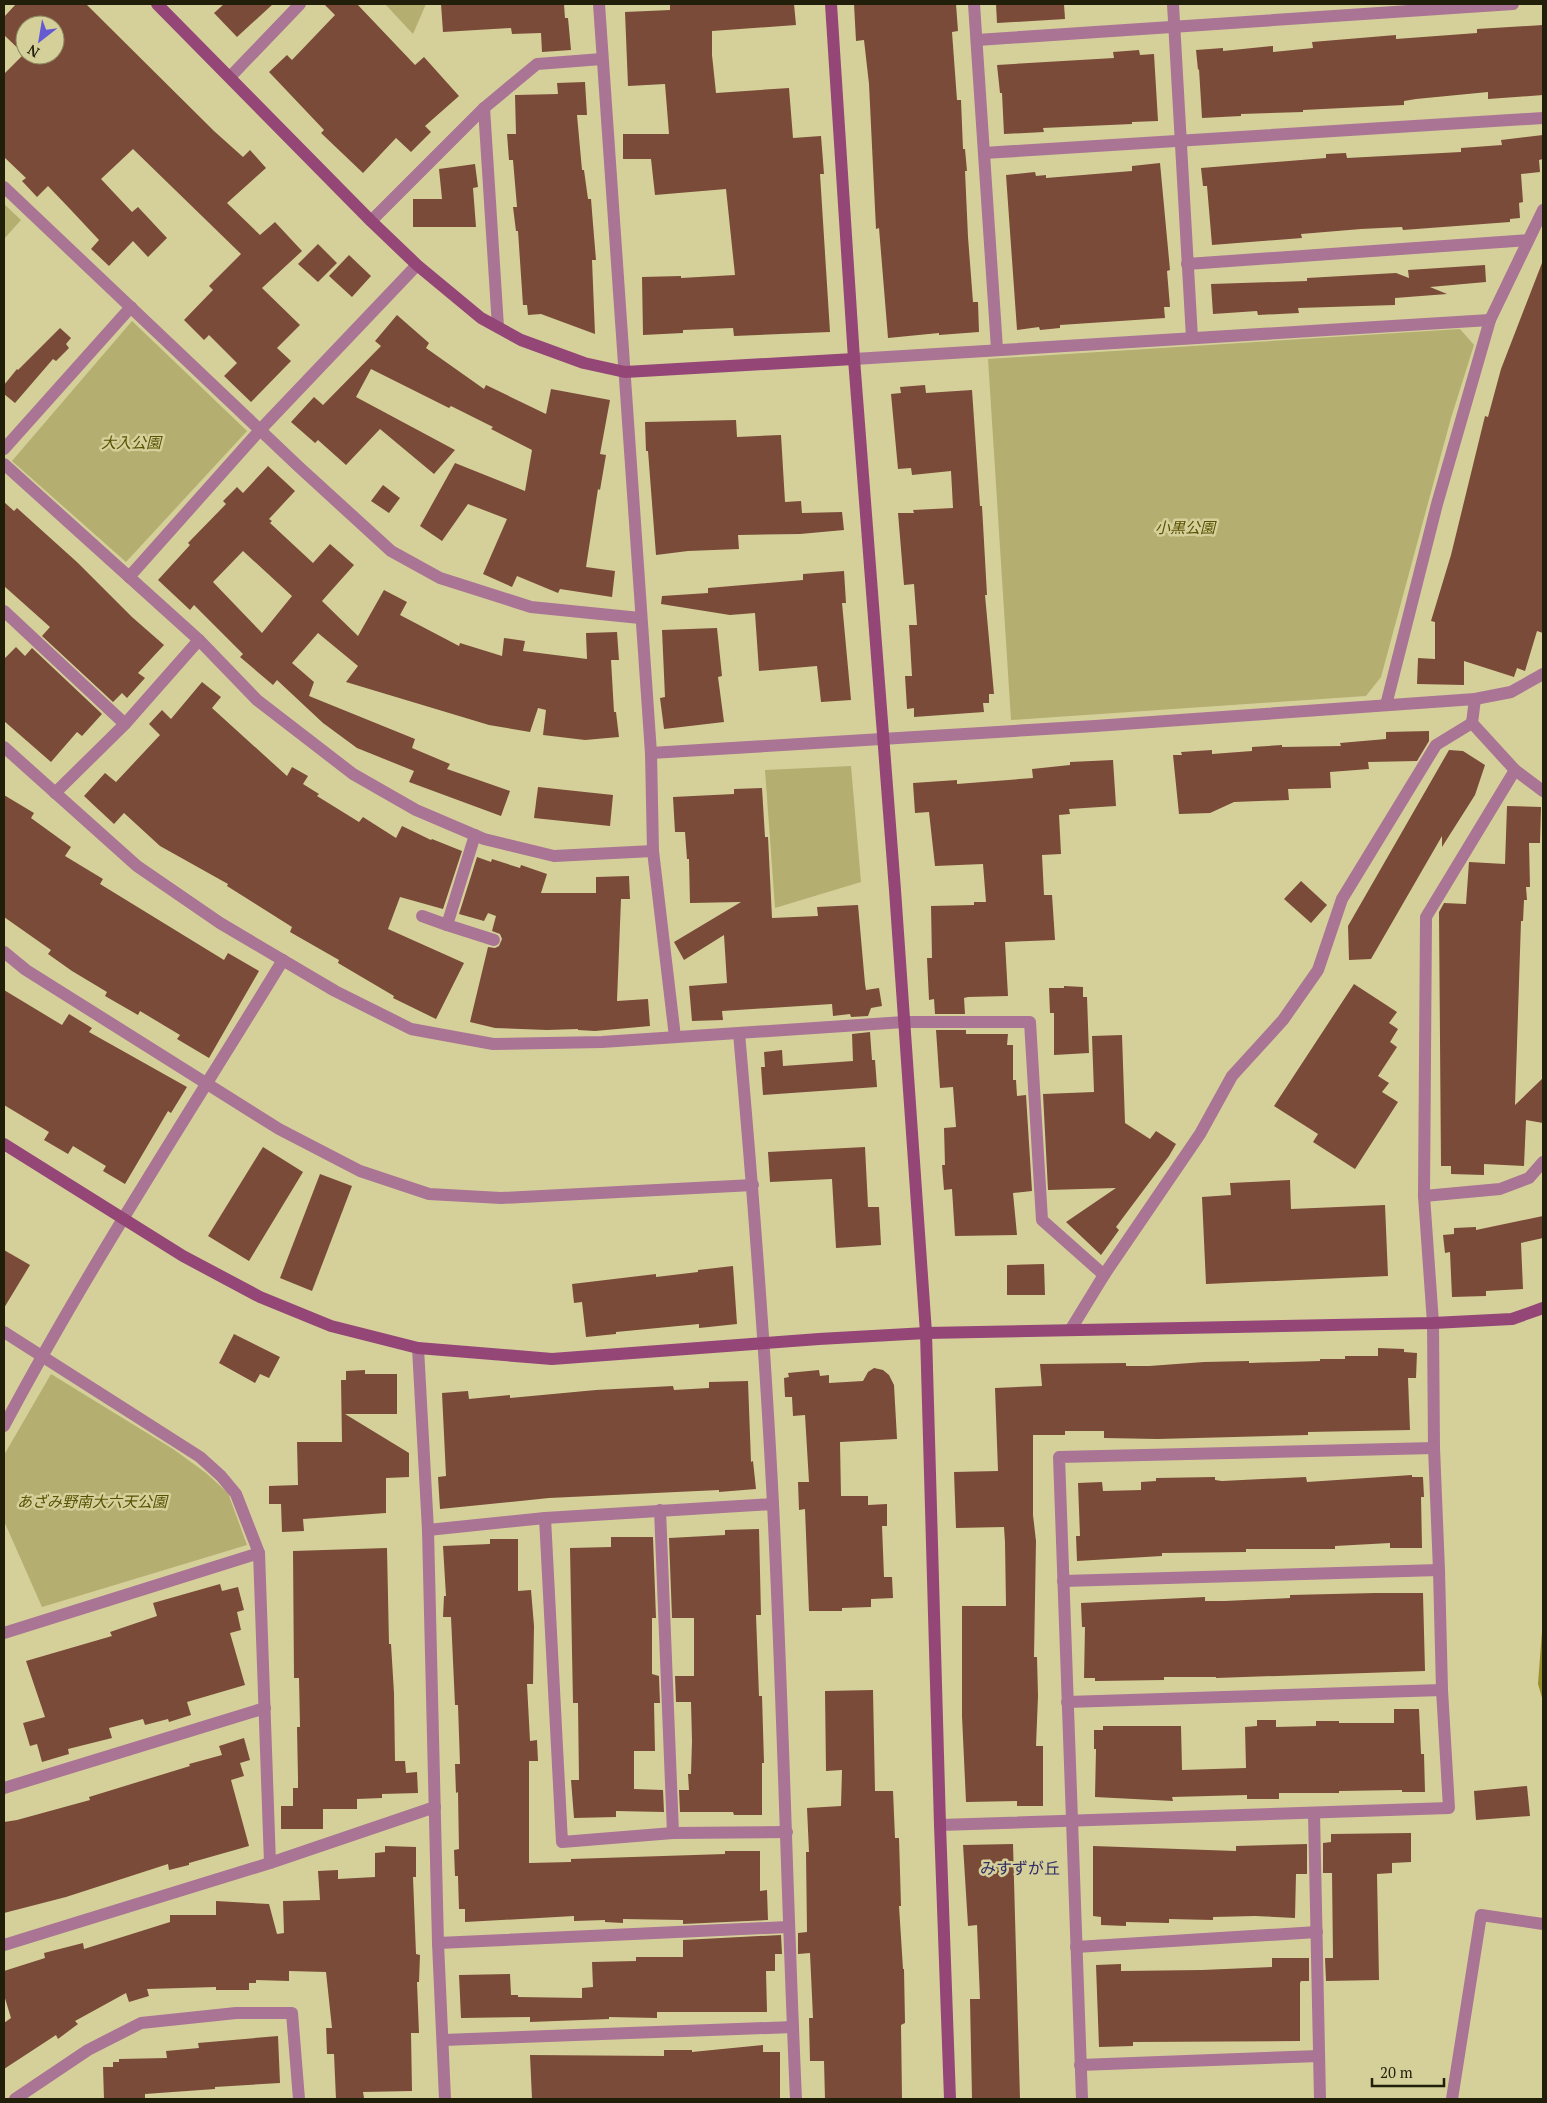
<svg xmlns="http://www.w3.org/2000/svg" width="1547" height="2103" font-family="'PT Serif','Noto Sans JP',serif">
  <rect width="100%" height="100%" fill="#d5d09a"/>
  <g fill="#b4ae70">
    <path d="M385,4H426L413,34Z"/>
    <path d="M4,204L21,220L4,239Z"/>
    <path d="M132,321L247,431L126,562L12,461Z"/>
    <path d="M1460,329L1474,345L1451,418L1381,677L1366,696L1011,720L988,359Z"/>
    <path d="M851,766L861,882L775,908L765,770Z"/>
    <path d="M51,1374L173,1449L206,1473L228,1493L247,1545L42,1607L4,1521V1455Z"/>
  </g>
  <path fill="#9b912f" d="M1543,1618V1701L1538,1684Z"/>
  <g fill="#7a4b38" fill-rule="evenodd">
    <path d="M16,4H86L214,131L243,157L250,150L266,168L227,203L260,235L275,222L302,251L262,288L300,325L277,348L291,361L251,402L224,376L237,363L209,335L204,340L184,320L213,290L209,286L241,254L133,149L101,179L132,212L138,207L167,238L148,257L133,241L109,266L91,249L99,240L70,209L48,186L37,197L22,181L26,178L4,157V74L24,54L4,35V17ZM25,25H55V55H25Z"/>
    <path d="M224,4H273L237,37L214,13Z"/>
    <path d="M324,4H357L415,65L424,57L459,96L425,126L431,132L411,152L396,138L363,173L321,133L324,130L269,72L287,55L292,60L335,15Z"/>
    <path d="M441,4H564L565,18H568L571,50L542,52L541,33L512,34L511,28L443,32Z"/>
    <path d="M670,4H794L796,25L712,31V55L716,93L789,88L793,138L821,136L824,174H820L830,332L734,336L733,328L683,330V333L643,335L642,277L681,276V278L735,275L726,189L655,195L651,159H623V134H669L665,84L628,86L625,12L670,10Z"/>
    <path d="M854,4H956L958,31L952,32L957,100H961L963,149H965L967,171H965L968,237L973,302H978L979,332L939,335V333L888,338L879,228L876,229L869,84L864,40L856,41Z"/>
    <path d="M996,4H1064L1065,19L997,23Z"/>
    <path d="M1543,25V95L1488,99V92L1416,99L1404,101V105L1303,110V112L1241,114V116L1202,118L1199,69L1198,70L1196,50L1223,48V51L1273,46V52L1313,48L1312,42L1396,35V39L1477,33V29Z"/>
    <path d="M1139,50L1140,55L1154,54L1158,121L1132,122V124L1043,128L1044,132L1004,134L1002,93H1000L997,65L1114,58L1113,52Z"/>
    <path d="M585,82L587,115H577L582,170H584L588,199H591L593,224L596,260H592L595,334L541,314L528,315L527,305H523L518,231H516L513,207H517L513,160H509L507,134H516L515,95L558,94L557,83Z"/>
    <path d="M1543,135V159L1539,160L1540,172L1521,174L1523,202L1519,203L1520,218L1510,219V222L1403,230L1402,227L1361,229L1301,234L1302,238L1212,245L1207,186H1203L1201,168L1326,158V154L1346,153L1347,158L1461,152V148L1502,145L1501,140Z"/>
    <path d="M1160,163L1170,270L1167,271L1170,307H1164L1165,318L1060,325V328L1040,330L1039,327L1017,330L1006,175L1035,172L1036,176L1046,175V178L1132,171V166Z"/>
    <path d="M475,164L478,187L473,188L476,227H413V199H442L439,169Z"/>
    <path d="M318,244L337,263L318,282L298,264Z"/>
    <path d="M349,255L371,276L352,297L329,276Z"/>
    <path d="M1542,263H1543V633L1537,631L1525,671L1517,668L1514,677L1464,661V685L1417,684L1418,658L1435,659V622L1431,621L1451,555L1485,416L1488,417L1501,369Z"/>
    <path d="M1485,265L1486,282L1430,287L1447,294L1395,298V305L1298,308L1299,313L1258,315L1257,311L1213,314L1211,284L1307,281V278L1396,273L1409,278L1408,270Z"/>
    <path d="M397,315L429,343L426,348L484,389L486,385L546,414L551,389L610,400L600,454L606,455L600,490L598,489L586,567L615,571L612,597L560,589L558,593L517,576L512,587L483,574L507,519L468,504L442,541L420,526L455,463L525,491L532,450L491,429L493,427L451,406L449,408L371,369L356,397L455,450L434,474L380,429L346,465L318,440L315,443L291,422L314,397L323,405L381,346L375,341Z"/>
    <path d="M60,328L71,338L66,344L69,348L56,361L53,359L15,403L4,394V385L17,369L18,370Z"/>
    <path d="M925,385L926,393L972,390L980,506H982L987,595H985L994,694H989V703H983L984,712L914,717V708L907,709L905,676H912L909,625H917L914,584L904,585L898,513H914L913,510L953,508L951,471L912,475L911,468L898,469L891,394L901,393L900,387Z"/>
    <path d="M736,420L737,437L781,435L785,502L801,501L802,513L842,512L844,530L800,534L738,535L739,549L688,551L656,555L648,451H646L645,422Z"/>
    <path d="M268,466L295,491L269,519L272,521L270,523L313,563L330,544L354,565L322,601L358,636L384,590L407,602L400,615L459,646L460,643L502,656L504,638L525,641L523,651L587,659L586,633L617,632L619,660H611L614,712H616L619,737L585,740L543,735L546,710L538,708L530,732L489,725L346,682L358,666L318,633L292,663L314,682L309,696L415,739L412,748L450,764L447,769L510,791L501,816L409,782L414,771L357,748L323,723L277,680L273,685L240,657L243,654L194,605L190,610L158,580L190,545L188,543L226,504L223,501L237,487L243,493ZM243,551L292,596L262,633L213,582Z"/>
    <path d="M383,485L400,498L389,513L371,501Z"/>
    <path d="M4,502L14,511L17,508L78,563L132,617L164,645L138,673L145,678L127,698L122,693L113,702L42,636L50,627L4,586Z"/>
    <path d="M844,571L846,603H842L851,700L821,702L817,666L759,671L755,613L730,615L661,604L662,596L708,593V588L803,580V574Z"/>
    <path d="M717,628L722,676L718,677L724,722L664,729L660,698L665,697L662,630Z"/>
    <path d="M16,647L25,656L32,648L102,714L82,736L77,732L51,762L4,721V659Z"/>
    <path d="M202,682L221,697L212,708L287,776L292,767L308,776L303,784L319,794L317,796L359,822L363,817L396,838L402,826L431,840L432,839L462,851L443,909L400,897L388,929L464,963L436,1019L393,998L394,996L338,963L339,960L290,932L292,927L227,886L228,884L160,846L124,813L114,824L84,796L105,773L116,782L160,735L149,724L162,710L171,719Z"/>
    <path d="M1429,731V741L1417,761L1368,762L1369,769L1330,772L1331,788L1288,789L1289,800L1234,802L1210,813L1179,814L1173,755H1182L1181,752L1212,750V754L1252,751V747L1282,745V747L1341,746L1340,743L1386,739V732Z"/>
    <path d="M1449,750L1463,751L1485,765L1475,795L1442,847V836L1371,959L1349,960L1348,926Z"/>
    <path d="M1113,760L1116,806L1069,809L1070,814L1059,815L1061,854L1042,855L1044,895H1052L1055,940L1005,942L1008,996L968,997L964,998L965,1014H935L934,999L929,1000L927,958H932L931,906L974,905V902H986L983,864L935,866L929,812L915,813L913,783L957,780V784L1033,778L1032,769L1070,765V762Z"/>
    <path d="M538,787L613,795L610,826L534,818Z"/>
    <path d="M762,788L765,837H768L772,918L818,916L817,907L858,905L865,984L866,990L879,988L882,1006L871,1008L868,1016L851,1017L850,1014L833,1016L832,1004L722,1011L723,1020L692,1021L689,986L727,983L724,935L684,960L674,942L741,902L690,903L689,859H687L685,832H675L673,797L734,794V789Z"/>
    <path d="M4,795L34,813L31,818L71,847L65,856L103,879L100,884L224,960L228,953L259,971L209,1058L177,1039L180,1035L140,1011L138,1015L105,996L107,992L72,971L48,954L51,950L4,917Z"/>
    <path d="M1507,806L1541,807L1540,843H1529L1530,887H1526L1527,900H1524L1523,921H1521L1515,1105L1543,1078V1123L1526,1120L1524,1166L1484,1164V1175L1451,1174V1166H1441L1439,912L1444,903L1466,904L1469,862L1505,864Z"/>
    <path d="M477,857L491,862L492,859L520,868L521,865L547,874L541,893H596V877L629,876L630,899H621L617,1001L648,999L650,1026L595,1031L578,1030V1029L547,1030L495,1028L470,1022L488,947L495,948L499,946L502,939L500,934L492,931L496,916L488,913L484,921L459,914Z"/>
    <path d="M1301,881L1327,905L1311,923L1284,899Z"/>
    <path d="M1354,984L1397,1012L1389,1023L1398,1029L1390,1042L1397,1047L1378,1076L1389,1083L1382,1092L1398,1102L1355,1169L1313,1142L1318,1134L1274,1106Z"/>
    <path d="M1064,986L1083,987V997H1087L1089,1053L1054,1055V1013H1050L1049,988H1064Z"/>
    <path d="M4,990L62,1025L69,1014L92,1028L89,1032L187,1087L171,1113L168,1111L125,1184L103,1171L106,1166L73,1146L68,1154L44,1140L49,1132L4,1105Z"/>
    <path d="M936,1030H966V1034H1008L1007,1045H1013V1080H1016L1017,1096L1026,1095L1032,1191L1013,1193L1017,1235L955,1236L952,1189L944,1190L942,1165H945L944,1128L956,1127L953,1087L940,1088Z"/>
    <path d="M870,1032L872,1060H875L877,1087L763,1095L761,1067H765L764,1052L782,1050L783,1066L853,1061L852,1034Z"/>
    <path d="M1122,1035L1125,1123L1150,1139L1156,1131L1176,1144L1169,1156L1116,1227L1119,1230L1101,1255L1066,1222L1116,1188L1048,1190L1043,1094L1094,1092L1092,1036Z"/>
    <path d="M263,1147L303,1172L249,1261L208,1236Z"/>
    <path d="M865,1147L868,1207H879L881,1245L836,1248L832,1179L770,1182L768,1152Z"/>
    <path d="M320,1174L352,1186L312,1291L280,1278Z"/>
    <path d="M1290,1180L1291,1209L1385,1205L1388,1276L1206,1284L1202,1197L1231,1195L1230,1183Z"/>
    <path d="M1543,1216V1238L1521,1243L1523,1289L1486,1291V1296L1452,1297L1450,1252L1445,1253L1443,1235L1454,1234V1228L1476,1227V1230Z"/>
    <path d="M4,1250L30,1265L4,1308Z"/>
    <path d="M1044,1264L1045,1295H1007V1265Z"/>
    <path d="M733,1266L737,1324L699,1328V1324L616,1332V1334L586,1337L582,1302L574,1303L572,1284L656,1274V1277L698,1272V1270Z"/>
    <path d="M234,1334L280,1357L269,1378L260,1374L255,1383L219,1363Z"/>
    <path d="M1378,1348L1404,1349V1352L1417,1353L1416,1378H1408L1410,1430L1308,1432V1435L1158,1439L1104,1438V1431H1065V1435H1033V1515L1036,1541L1034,1657H1037L1038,1696L1036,1746H1043V1806H1017V1801L966,1802L962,1716V1606H1006L1005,1542L1004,1527L956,1528L954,1472L998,1471L995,1388L1042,1386L1040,1364L1126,1363V1366H1149L1204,1362L1249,1361V1363L1320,1361V1359H1345V1356H1378Z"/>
    <path d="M874,1368L883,1370L889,1375L894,1385L897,1439L840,1442L841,1496H868V1505L887,1504V1526H882L884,1577H892L893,1598L871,1599V1607L842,1608V1611H809L805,1509L799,1510L798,1482H809L805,1415L793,1416L792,1397H785L784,1378L789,1377L788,1373L819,1370L820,1376L829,1375V1383L863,1381L868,1372Z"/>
    <path d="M365,1370V1374H397V1414H345L409,1453V1477L386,1478V1513L303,1519L304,1531L282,1532L281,1504H269V1486L298,1485L297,1442H342L341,1380H346V1371Z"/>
    <path d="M748,1381L751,1462L753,1461L756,1489L719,1492V1490L549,1498L440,1509L438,1477L446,1476L442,1393L468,1391L469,1399L510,1395V1398L596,1390L673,1386L674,1390L709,1388V1382Z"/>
    <path d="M1412,1475V1477H1423L1424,1497H1421L1422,1548H1390V1543L1335,1546V1549H1246V1552L1162,1553V1556L1077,1561L1076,1536H1080L1078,1483L1102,1482L1103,1491L1141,1490V1482L1156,1481V1478L1215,1477V1480L1222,1481L1306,1477L1307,1482Z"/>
    <path d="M759,1529L761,1615H756L759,1696H762L764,1763H762V1815H734L733,1812H680L679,1790H689L688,1774H691L692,1741L691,1702H676L675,1676H694V1618H672L669,1538L725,1535V1530Z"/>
    <path d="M611,1537H653L656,1618H652V1674L659,1676L660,1703H654L655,1751H634V1789L663,1790L664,1812L616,1811V1817L574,1818L571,1780H579L578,1703H573L570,1548L611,1547Z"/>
    <path d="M490,1539H518V1591L531,1590L534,1626L533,1684H527L530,1741L537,1740L538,1761H529V1863L571,1862V1859L725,1854V1851H760V1891L767,1890L768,1920L683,1924V1920L623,1919V1923L605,1922V1920L574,1921V1916L465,1922V1909H459L458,1876H455L454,1850L459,1849L458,1792L456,1793L455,1764H460L458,1705H455L451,1617H443L444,1596H446L443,1546L490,1544Z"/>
    <path d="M387,1548L389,1644H391L394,1693L395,1761H405L406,1773L417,1772L418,1793L382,1794V1798L357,1799V1809H323V1829H281V1806H293V1788H298V1779L297,1727H300L299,1678H294L293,1551Z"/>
    <path d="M220,1584L222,1591L238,1587L244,1610L237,1612L241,1630L230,1633L245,1685L187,1702L191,1715L169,1722L168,1719L145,1725L143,1719L109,1728L112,1738L68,1749L69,1754L42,1762L37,1744L30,1746L23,1723L45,1717L26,1661L112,1636L110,1632L157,1616L153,1603Z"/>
    <path d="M1375,1593H1423L1425,1671L1216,1678V1677H1164V1680L1095,1681V1678H1084L1085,1627H1082L1081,1603L1205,1597V1601H1225L1290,1598V1595Z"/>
    <path d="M873,1690L875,1791H893L895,1838H899L901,1906H899L903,1969H904L905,2023L901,2025L902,2099H825L824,2061H810L809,2018H813L810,1953L798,1954V1933L807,1932L806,1852H809L807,1808L841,1806L842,1770L826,1771L825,1691Z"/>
    <path d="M1394,1709H1419L1421,1754H1424L1425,1792H1402V1790L1339,1791V1793H1279V1799H1247V1795L1172,1797L1173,1801L1095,1797L1096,1749H1094V1730H1103V1726H1181L1182,1770L1246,1768L1245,1727L1257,1726V1720H1276V1727L1316,1726V1721H1339V1723H1394Z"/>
    <path d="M244,1738L250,1760L240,1763L244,1776L231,1780L249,1846L189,1863V1865L169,1870L168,1864L66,1897L4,1913V1822L17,1820L90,1800L89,1797L190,1766L189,1764L222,1755L219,1746Z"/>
    <path d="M1527,1786L1530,1816L1476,1820L1474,1791Z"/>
    <path d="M1411,1833V1862L1392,1863V1873L1377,1874L1379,1980L1326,1981L1325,1958H1333L1332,1873H1323V1843L1331,1842V1834Z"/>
    <path d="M1013,1844L1020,2099H972L970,1999H980L977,1925L968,1926L963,1845Z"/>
    <path d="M1307,1844V1874H1296L1295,1918L1255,1916L1213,1917V1920L1169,1919V1923L1126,1922V1926L1101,1925V1917L1093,1916V1846L1236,1851V1846Z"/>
    <path d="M385,1846L416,1847V1877H413L416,1954L420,1955L419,1982H417L419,2033H411L412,2091L363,2092L364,2098L336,2099L334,2054H327L326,2028H332L326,1972L289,1971V1981L256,1980V1983H249V1990H216V1987L147,1989L149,1996L129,2002L126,1993L75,2021L78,2024L58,2039L56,2035L4,2069V2023L11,2018L4,1995V1971L45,1958L44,1953L83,1943L84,1949L170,1922V1915H216V1901L269,1904L277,1934L284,1933L283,1901L320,1900L318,1871L338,1870V1879L375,1877V1853L385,1852Z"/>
    <path d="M781,1935L782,1954H775V1971H766L767,2012H657V2018L609,2017V2019L530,2022V2017L461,2018L459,1975L510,1974L511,1995H518V1997L582,1998V1988L593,1987L592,1962L636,1961V1957H683V1940Z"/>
    <path d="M1272,1958H1309V1981H1301L1300,1983V2041L1133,2042V2046L1099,2047L1096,1965L1121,1964V1971L1202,1970L1272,1967Z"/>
    <path d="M278,2036L280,2083L215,2087V2089L145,2094V2099H104L103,2067H113V2062H119V2059L167,2058L166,2051L199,2048L198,2043Z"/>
    <path d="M763,2045V2052H780V2099H532L530,2055L664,2056V2050H692V2052Z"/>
  </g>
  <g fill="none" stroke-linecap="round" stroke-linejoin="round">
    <g stroke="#aa7494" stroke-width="12">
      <path d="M599,4L651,753L653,851L675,1037"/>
      <path d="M974,4L997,349"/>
      <path d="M1173,4L1192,338"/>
      <path d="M977,40L1513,4"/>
      <path d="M230,77L300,4"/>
      <path d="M484,108L498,327"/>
      <path d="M984,153L1543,118"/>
      <path d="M4,187L298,466L391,551L440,578L531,607L640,618"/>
      <path d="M371,221L484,108L537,64L602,59"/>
      <path d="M1187,264L1528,240"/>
      <path d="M854,359L1490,320"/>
      <path d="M4,449L131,307"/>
      <path d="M4,464L199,640L257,700L353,774L416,810L484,839L554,856L653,851"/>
      <path d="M129,577L260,430L417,265"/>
      <path d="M4,611L125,724"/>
      <path d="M1475,699L1472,723L1515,770L1543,791"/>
      <path d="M1386,705L1437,504L1490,320L1543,210"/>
      <path d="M4,747L137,866L220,923L335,991L411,1029L493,1044L602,1042L904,1022H1030L1042,1220L1104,1275L1071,1329"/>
      <path d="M651,753L1095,726L1475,699L1511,692L1543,674"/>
      <path d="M55,793L125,724L199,640"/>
      <path d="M475,835L447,925L494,940"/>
      <path d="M422,916L447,925"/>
      <path d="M4,952L26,970L279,1129L360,1171L429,1194L501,1198L753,1185"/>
      <path d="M739,1033C753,1190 765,1347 773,1504C783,1703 787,1901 796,2099"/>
      <path d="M1424,1196L1500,1189L1529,1178L1543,1162"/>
      <path d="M1104,1275L1200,1134L1232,1076L1283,1020L1318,970L1342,899L1436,745L1472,723"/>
      <path d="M4,1332L200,1457L221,1476L236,1494L259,1553L270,1863"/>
      <path d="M418,1348L428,1530L438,1943L445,2099"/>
      <path d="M4,1426C89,1266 189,1114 283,960"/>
      <path d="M660,1510L673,1833"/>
      <path d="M545,1518L562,1842L673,1833L787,1832"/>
      <path d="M428,1530L545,1518L773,1504"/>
      <path d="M1063,1581L1439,1570"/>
      <path d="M4,1633L259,1553"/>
      <path d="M1067,1702L1442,1690"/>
      <path d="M4,1788L265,1708"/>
      <path d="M1314,1813L1320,2099"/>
      <path d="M940,1825L1449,1808L1442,1690L1439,1570L1434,1448L1433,1323L1424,1196L1426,917L1515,770"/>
      <path d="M438,1943L788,1927"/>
      <path d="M4,1945L270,1863L435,1807"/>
      <path d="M1076,1947L1317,1932"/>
      <path d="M443,2040L793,2027"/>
      <path d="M1080,2065L1319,2056"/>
      <path d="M15,2099L88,2050L141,2023L236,2013H292L299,2099"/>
      <path d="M1082,2099L1059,1457L1434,1448"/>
      <path d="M1452,2099L1481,1915L1543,1924"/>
    </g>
    <g stroke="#944677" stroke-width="12">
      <path d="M157,4L371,221L417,265L481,318L521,340L584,363L625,372L854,359"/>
      <path d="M831,4L854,359L895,890L926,1333L940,1825L950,2099"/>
      <path d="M4,1144L183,1256L260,1297L331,1326L418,1348L552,1359L819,1339L926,1333L1433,1323L1512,1319L1543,1308"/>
    </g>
  </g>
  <g text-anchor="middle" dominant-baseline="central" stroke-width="5" stroke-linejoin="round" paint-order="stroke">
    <g font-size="15" font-style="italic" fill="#585103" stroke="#d5d09a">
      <text x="131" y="442">大入公園</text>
      <text x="1185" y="527">小黒公園</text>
      <text x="92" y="1501">あざみ野南大六天公園</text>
    </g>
    <g font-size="16" fill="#302b66" stroke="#d5d09a">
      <text x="1020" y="1868">みすずが丘</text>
    </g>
  </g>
  <rect width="1547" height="2103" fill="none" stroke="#211f0a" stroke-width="10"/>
  <g transform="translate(40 40) rotate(211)"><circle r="24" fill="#d5d09a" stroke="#8d8960"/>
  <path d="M0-4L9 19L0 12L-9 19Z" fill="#665ad3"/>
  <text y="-8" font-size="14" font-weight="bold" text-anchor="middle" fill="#211f0a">N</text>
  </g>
  <path d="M1372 2078v8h72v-8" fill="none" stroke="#211f0a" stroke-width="2.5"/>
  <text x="1380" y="2078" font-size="15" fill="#211f0a" stroke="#d5d09a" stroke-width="4" paint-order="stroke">20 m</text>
</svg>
